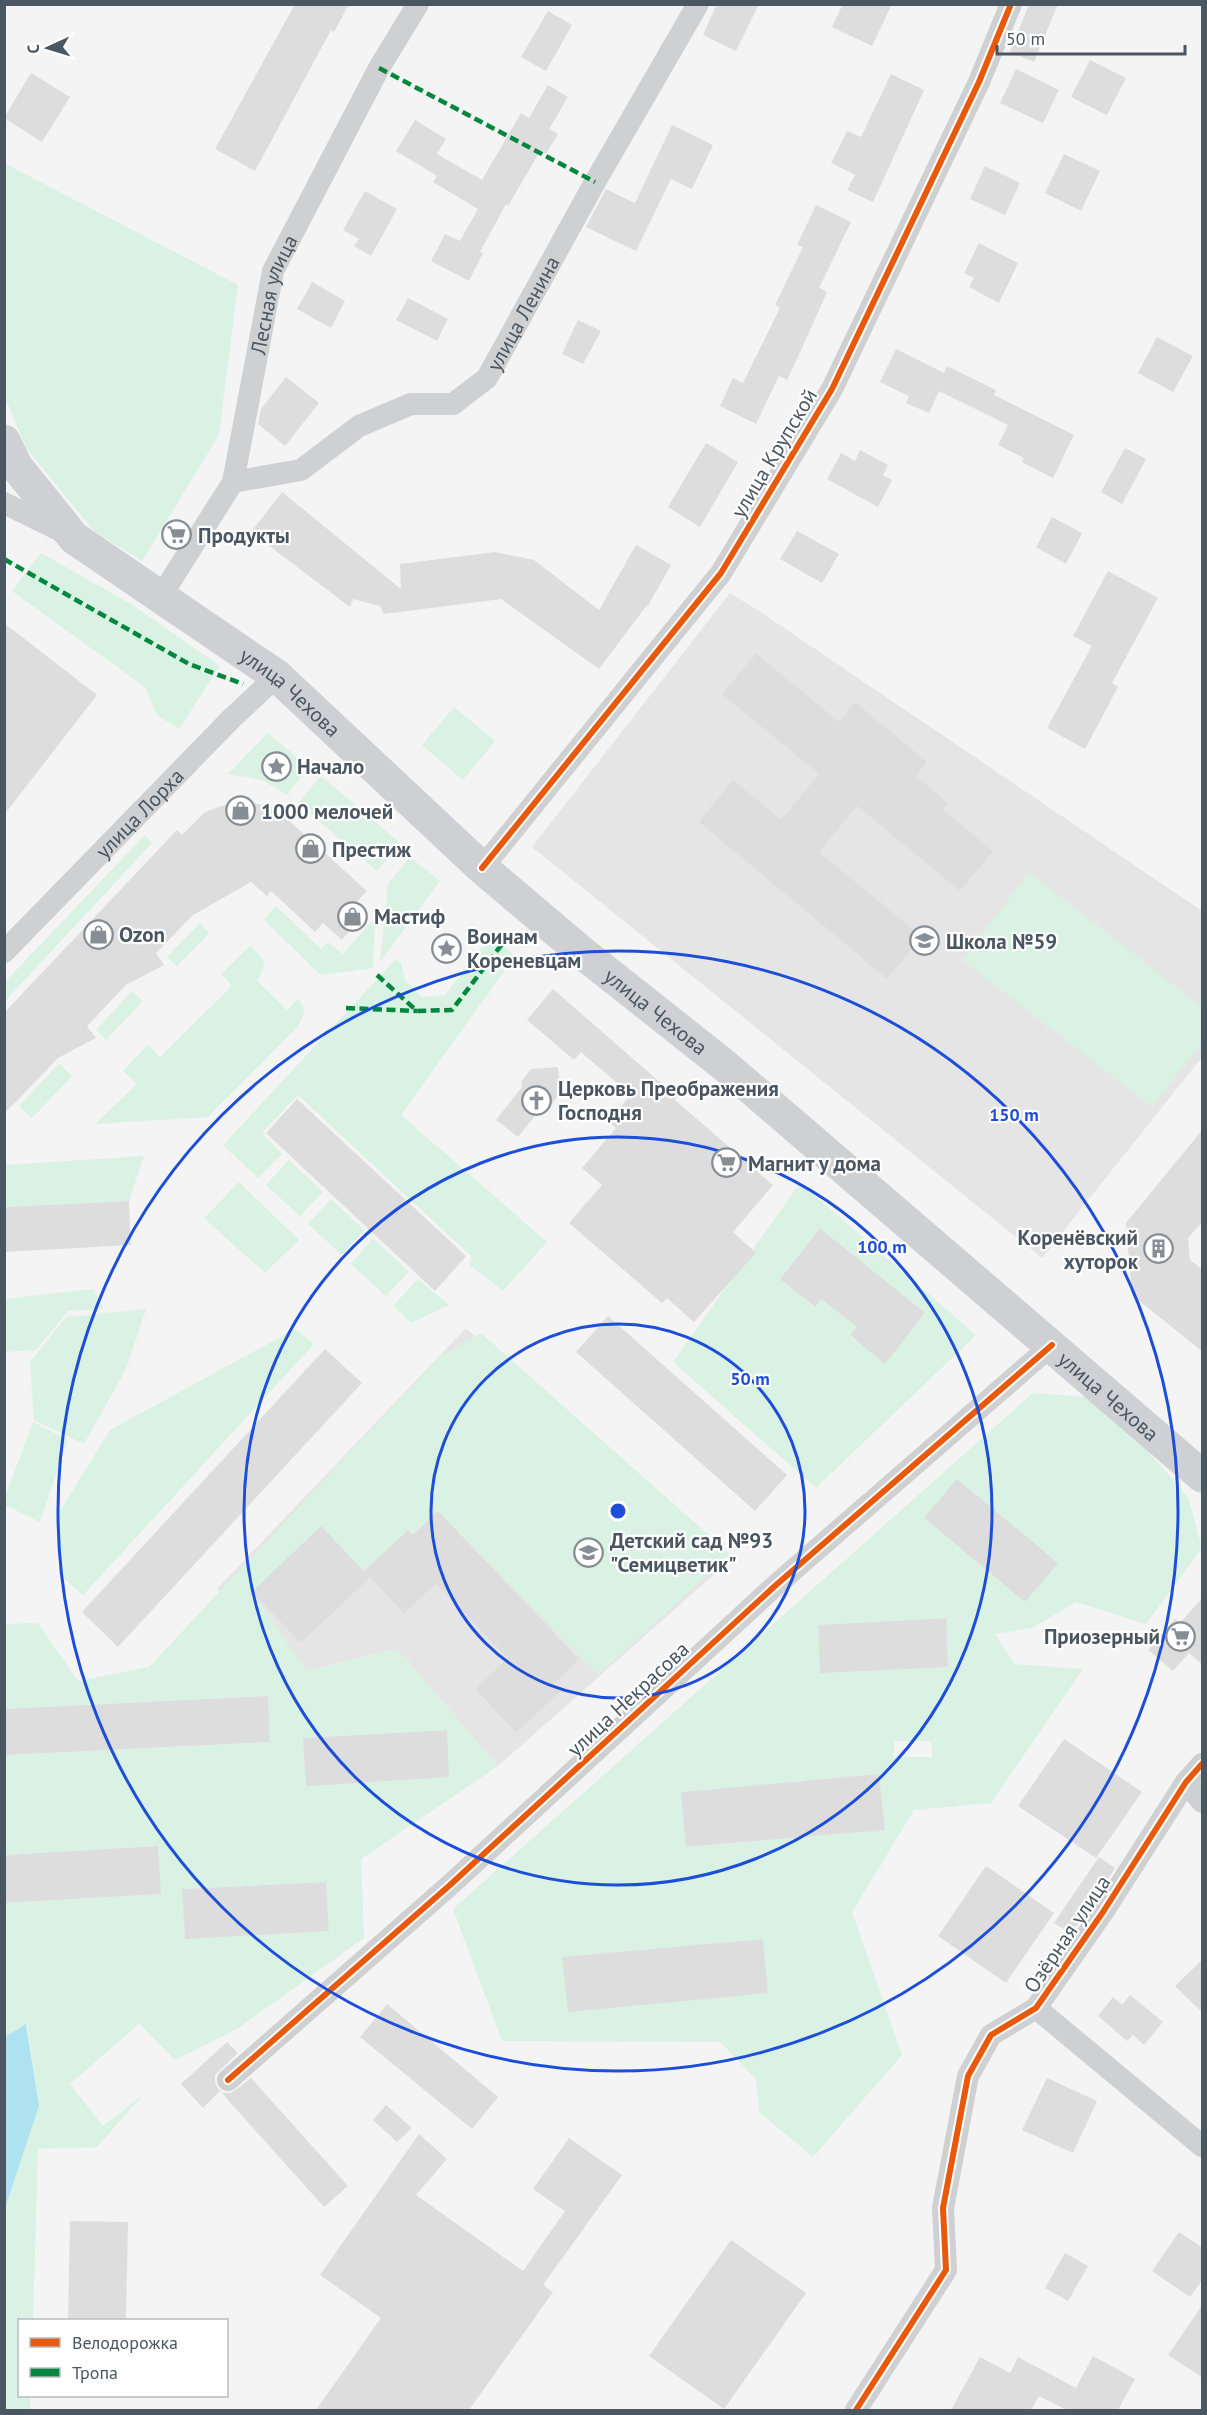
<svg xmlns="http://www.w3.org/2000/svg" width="1207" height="2415" font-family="'PT Sans',sans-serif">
  <rect width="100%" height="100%" fill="#f4f4f4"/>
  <g fill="#e6e5e6" fill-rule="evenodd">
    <path d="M730,593L762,613L1202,911V1057L1042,1258L532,847Z"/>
    <path d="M466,1328L519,1375L719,1570L498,1766L397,1649L307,1671L217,1589ZM438,1511L579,1659L554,1684L560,1690L516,1733L475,1689L507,1658L436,1584L404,1614L370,1578L301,1643L253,1592L321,1526L364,1571L408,1530L413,1535Z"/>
  </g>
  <g fill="#d9f2e3" fill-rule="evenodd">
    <path d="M4,163L238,285L219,435L142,561L95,532L26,448L5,397Z"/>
    <path d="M41,553L131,604L220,666L179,729L157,715L145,687L12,591Z"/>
    <path d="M454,707L495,741L463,780L422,745Z"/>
    <path d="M268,733L309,767L287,795L262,780L228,774Z"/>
    <path d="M321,776L400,843L377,871L298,803Z"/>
    <path d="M145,835L152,843L5,1001V982Z"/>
    <path d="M410,857L440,881L380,962L388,884Z"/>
    <path d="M1029,872L1202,1007V1042L1152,1107L962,960Z"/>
    <path d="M276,906L321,949L328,942L343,954L375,918L373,968L321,975L264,920Z"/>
    <path d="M200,923L209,933L177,966L167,957Z"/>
    <path d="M491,936L515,956L401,1115L547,1242L503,1291L470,1265L471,1256L298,1095L262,1133L282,1154L258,1178L223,1145L396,959L401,963L405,980L422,997L445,995Z"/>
    <path d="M250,946C265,961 269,961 257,981L287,1010L298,999C307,1007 304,1015 299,1025L208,1117L95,1124L137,1084L123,1071L148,1045L160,1057L232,986L221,974Z"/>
    <path d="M132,991L143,1001L106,1040L96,1030Z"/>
    <path d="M59,1064L72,1076L32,1118L19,1106Z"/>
    <path d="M144,1156L129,1201L5,1207V1165Z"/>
    <path d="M289,1160L323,1192L300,1216L266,1185Z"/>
    <path d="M239,1182L299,1240L265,1273L204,1218Z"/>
    <path d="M800,1183L976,1335L816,1488L673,1362ZM820,1228L925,1314L885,1363L850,1336L857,1327L821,1299L814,1307L780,1278Z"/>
    <path d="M331,1199L364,1230L342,1255L308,1224Z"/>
    <path d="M373,1238L409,1272L386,1296L351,1264Z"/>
    <path d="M418,1279L449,1305L411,1323L393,1306Z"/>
    <path d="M93,1289L104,1309L68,1311L36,1350L5,1352V1299Z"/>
    <path d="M146,1309L126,1369L84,1444L34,1420L30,1362L66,1317Z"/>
    <path d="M295,1329L314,1344L83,1595L59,1574L60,1511L110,1430Z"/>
    <path d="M481,1333L730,1554L598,1675L438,1511L413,1535L408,1530L364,1571L321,1526L252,1592L307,1671L397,1649L498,1766L361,1859L364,1938L237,2029L175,2060L139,2024L70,2084L103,2126L144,2094L97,2147L38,2149L33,2320H20V2396H30V2410H5V2208L39,2106L27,2024L5,2037V1903L160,1894L158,1846L5,1855L4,1755L270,1742L267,1696L5,1709V1624L38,1623L78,1681L149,1667L439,1357ZM446,1730L449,1777L304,1738ZM326,1882L329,1931L185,1938L182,1889Z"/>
    <path d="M1033,1393L1101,1398L1188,1497L1202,1548L1146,1624L1076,1602L1032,1628L995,1634L1014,1664L1083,1669L991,1803L914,1810L852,1912L902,2055L813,2157L759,2112L756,2079L720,2042L502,2041L453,1909ZM925,1519L1057,1563L1025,1602ZM945,1618L820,1673L818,1625ZM894,1741H931L932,1757H894ZM879,1774L885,1830L687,1847L681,1792ZM763,1939L768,1993L568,2011L563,1957Z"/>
    <path d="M33,1422L68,1440L40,1522L5,1505V1497Z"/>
  </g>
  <path fill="#aee2f0" d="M26,2024L39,2106L5,2208V2037Z"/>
  <g fill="#ddddde">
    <path d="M295,4H349L334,32L331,30L255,171L215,149Z"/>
    <path d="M717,4H759L736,51L703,35Z"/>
    <path d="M843,4H892L872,46L832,27Z"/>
    <path d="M1029,4H1058L1034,62L1010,52Z"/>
    <path d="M548,11L572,25L546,71L521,57Z"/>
    <path d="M1090,60L1126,78L1107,115L1071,97Z"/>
    <path d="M1016,69L1059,90L1043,123L1000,103Z"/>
    <path d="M31,73L70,97L42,142L4,118Z"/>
    <path d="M891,74L924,90L873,202L847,190L855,175L831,163L847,131L861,137Z"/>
    <path d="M548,85L568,97L549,129L558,134L546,154L540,151L508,206L506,204L480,252L483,253L469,281L431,261L445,234L460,241L478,209L433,182L437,176L396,151L415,120L446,139L437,154L482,180L521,113L529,118Z"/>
    <path d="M672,125L713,145L692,189L671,179L636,251L586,227L606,189L635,203Z"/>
    <path d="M1064,154L1100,171L1081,211L1045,193Z"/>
    <path d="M985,166L1020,183L1005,215L970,199Z"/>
    <path d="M365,191L397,209L371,256L354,246L359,239L343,230Z"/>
    <path d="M816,205L851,222L819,288L827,292L802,348L787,380L779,376L756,424L720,406L733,378L743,383L780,308L775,305L803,247L797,245Z"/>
    <path d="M979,243L1018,263L999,303L969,287L974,278L964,273Z"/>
    <path d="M312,282L345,301L331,328L297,309Z"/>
    <path d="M408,298L448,319L437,341L396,320Z"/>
    <path d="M578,320L601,331L583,364L562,354Z"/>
    <path d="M1157,337L1193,356L1173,392L1138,373Z"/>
    <path d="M896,349L944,373L947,366L996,390L994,395L1074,435L1053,478L1022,462L1024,458L998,445L1008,425L939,391L929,413L906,403L909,396L880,382Z"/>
    <path d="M286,377L319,403L285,446L258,424L261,409Z"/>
    <path d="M706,443L738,462L700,527L668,507Z"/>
    <path d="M1125,448L1146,459L1122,504L1101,492Z"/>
    <path d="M860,450L888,465L883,475L892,480L878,507L827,479L841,453L855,461Z"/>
    <path d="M282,492L401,589L400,564L495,552L534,560L599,610L636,545L671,565L648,606L647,605L599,669L501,599L384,614L380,606L353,599L350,607L251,532Z"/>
    <path d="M1052,517L1082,533L1066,564L1036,547Z"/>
    <path d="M797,531L839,554L822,583L780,559Z"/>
    <path d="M1108,571L1158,598L1112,683L1118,687L1085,749L1047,728L1092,646L1073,636Z"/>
    <path d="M4,623L97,695L4,815Z"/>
    <path d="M756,653L839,722L855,702L927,762L916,776L948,803L942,809L993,851L960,891L857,806L819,852L922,937L887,979L699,822L733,780L781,820L819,774L722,694Z"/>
    <path d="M230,803L253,807L254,803L275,808L367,891L351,908L361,917L342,940L323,923L315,932L271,891L267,896L251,882L193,915L156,953L164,965L126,985L87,1026L96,1038L58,1058L4,1114V1013L177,830L182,835L205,812Z"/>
    <path d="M553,989L677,1097L675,1100L773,1185L733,1232L756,1253L694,1322L667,1298L662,1303L569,1223L602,1185L582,1168L616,1128L608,1121L631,1095L581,1052L574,1060L527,1020Z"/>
    <path d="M558,1067L560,1093L551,1105L543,1106L518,1137L496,1120L522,1087L521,1082L531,1069Z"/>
    <path d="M297,1099L466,1256L435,1291L266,1133Z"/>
    <path d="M1203,1129V1221L1188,1238L1190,1260L1203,1270V1352L1132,1295L1126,1223Z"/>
    <path d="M129,1201L131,1245L4,1252V1207Z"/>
    <path d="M820,1228L925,1313L885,1364L850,1335L857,1327L821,1299L815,1307L780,1279Z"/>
    <path d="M608,1316L787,1475L755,1511L576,1352Z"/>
    <path d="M325,1349L362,1383L118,1647L82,1612Z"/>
    <path d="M957,1479L1058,1563L1025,1602L924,1518Z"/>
    <path d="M438,1511L579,1659L554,1684L561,1691L516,1733L475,1689L507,1658L436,1584L404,1614L370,1578L301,1643L252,1592L321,1526L364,1571L408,1530L413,1535Z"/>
    <path d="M1203,1597V1665L1189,1653L1173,1671L1148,1650L1175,1619L1180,1623Z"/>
    <path d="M946,1618L948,1667L820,1673L818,1625Z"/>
    <path d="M268,1696L270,1742L4,1755V1709Z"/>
    <path d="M447,1730L449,1777L306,1786L303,1738Z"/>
    <path d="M1064,1739L1142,1792L1096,1858L1018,1806Z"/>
    <path d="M879,1774L885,1830L686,1847L681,1792Z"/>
    <path d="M158,1846L161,1894L4,1903V1855Z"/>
    <path d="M1099,1857L1115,1868L1071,1934L1054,1923Z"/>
    <path d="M986,1866L1054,1913L1006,1983L938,1936Z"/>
    <path d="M326,1882L329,1931L185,1939L182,1889Z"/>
    <path d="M763,1939L768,1993L568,2012L562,1957Z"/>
    <path d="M1203,1959V2013L1175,1986Z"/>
    <path d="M1130,1995L1163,2022L1144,2045L1133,2035L1127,2041L1098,2016L1113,1997L1122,2005Z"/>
    <path d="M387,2004L498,2097L472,2129L360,2037Z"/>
    <path d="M227,2042L238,2053L215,2075V2082L218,2088L223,2093H231L251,2078L348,2186L324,2207L220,2091L203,2108L181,2084Z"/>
    <path d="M1047,2078L1097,2101L1073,2153L1022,2130Z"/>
    <path d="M386,2105L412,2128L397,2142L373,2120Z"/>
    <path d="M419,2134L447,2159L416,2195L523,2271L565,2211L533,2189L569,2138L622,2175L543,2285L553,2292L469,2410H316L381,2318L320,2275Z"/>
    <path d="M70,2221L128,2222L126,2320H68Z"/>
    <path d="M1179,2232L1203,2248V2279L1190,2297L1152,2271Z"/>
    <path d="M731,2240L806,2293L724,2409L649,2356Z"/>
    <path d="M1065,2253L1088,2266L1068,2301L1045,2288Z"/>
    <path d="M1203,2304V2378L1168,2355Z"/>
    <path d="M1093,2356L1135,2379L1118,2410H1067L1039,2396L1031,2410H951L980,2357L1010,2373L1018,2357L1076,2388Z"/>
  </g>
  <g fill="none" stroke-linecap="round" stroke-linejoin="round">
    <g stroke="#ced0d2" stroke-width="22">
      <path id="s1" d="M233,482L301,470L359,426L411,404H453L487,378L595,182L698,4"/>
      <path d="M4,503L65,533"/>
      <path id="s2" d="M161,596L233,482L273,271L379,68L418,4"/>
      <path d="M482,868L721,573L832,389L979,82L1011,4"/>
      <path id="s3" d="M4,952L232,718L277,676"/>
      <path d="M1186,1782L1202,1802"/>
      <path d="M1036,2008L1202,2146"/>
      <path d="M228,2080L450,1885L776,1585L1052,1345"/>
      <path d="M856,2410L946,2270L943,2208L968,2076L991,2035L1036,2008L1103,1912L1186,1782L1202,1764"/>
    </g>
    <path stroke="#ced0d4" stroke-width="33" id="s4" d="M4,441L16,466L74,538L277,676L482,868L585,955L724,1065L1202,1476"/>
    <g stroke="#00873e" stroke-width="4.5" stroke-dasharray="9 4.5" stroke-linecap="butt">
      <path d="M379,68L595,182"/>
      <path d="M4,559L189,664L243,684"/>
      <path d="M377,975L417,1011L452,1010L512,931"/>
      <path d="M346,1008L417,1011"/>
    </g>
    <defs>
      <g id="cycleway">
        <path d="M482,868L721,573L832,389L979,82L1011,4"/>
        <path d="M228,2080L450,1885L776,1585L1052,1345"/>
        <path d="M856,2410L946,2270L943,2208L968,2076L991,2035L1036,2008L1103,1912L1186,1782L1202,1764"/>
      </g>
    </defs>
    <use href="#cycleway" stroke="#fff" stroke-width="10"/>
    <use href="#cycleway" stroke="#e8590c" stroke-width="6"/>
  </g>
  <g fill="none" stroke="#1d4ed8" stroke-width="3">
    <circle cx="618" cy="1511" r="187"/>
    <circle cx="618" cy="1511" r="374"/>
    <circle cx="618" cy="1511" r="560"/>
  </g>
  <defs>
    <symbol id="supermarket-ring" viewBox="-11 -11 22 22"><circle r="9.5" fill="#fff" stroke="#868d94" stroke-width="1.5"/><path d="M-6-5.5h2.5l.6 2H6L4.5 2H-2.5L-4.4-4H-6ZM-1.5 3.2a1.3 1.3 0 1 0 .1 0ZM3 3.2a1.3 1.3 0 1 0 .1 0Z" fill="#868d94"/></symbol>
    <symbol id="sight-ring" viewBox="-11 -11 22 22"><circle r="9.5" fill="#fff" stroke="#868d94" stroke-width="1.5"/><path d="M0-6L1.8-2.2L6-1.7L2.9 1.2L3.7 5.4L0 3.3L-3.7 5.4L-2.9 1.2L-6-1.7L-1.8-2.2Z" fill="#868d94"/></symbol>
    <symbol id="shop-ring" viewBox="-11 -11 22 22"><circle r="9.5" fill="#fff" stroke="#868d94" stroke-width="1.5"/><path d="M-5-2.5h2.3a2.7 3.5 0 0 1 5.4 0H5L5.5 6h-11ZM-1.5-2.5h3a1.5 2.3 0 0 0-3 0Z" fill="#868d94"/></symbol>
    <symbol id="school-ring" viewBox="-11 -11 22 22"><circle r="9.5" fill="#fff" stroke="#868d94" stroke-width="1.5"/><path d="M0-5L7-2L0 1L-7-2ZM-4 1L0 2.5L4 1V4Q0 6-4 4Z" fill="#868d94"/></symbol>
    <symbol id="church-ring" viewBox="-11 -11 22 22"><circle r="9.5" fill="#fff" stroke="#868d94" stroke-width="1.5"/><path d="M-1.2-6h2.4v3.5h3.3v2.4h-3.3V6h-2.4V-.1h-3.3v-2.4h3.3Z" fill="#868d94"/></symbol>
    <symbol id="building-ring" viewBox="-11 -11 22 22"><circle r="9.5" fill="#fff" stroke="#868d94" stroke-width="1.5"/><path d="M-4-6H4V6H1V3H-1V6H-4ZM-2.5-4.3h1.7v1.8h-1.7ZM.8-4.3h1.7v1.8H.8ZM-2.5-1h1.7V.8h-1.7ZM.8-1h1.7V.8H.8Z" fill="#868d94"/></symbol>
  </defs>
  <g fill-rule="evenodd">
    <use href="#supermarket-ring" x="160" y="518" width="33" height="33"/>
    <use href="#sight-ring" x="260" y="750" width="33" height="33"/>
    <use href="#shop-ring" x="224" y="794" width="33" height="33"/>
    <use href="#shop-ring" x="294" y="832" width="33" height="33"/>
    <use href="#shop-ring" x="336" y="900" width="33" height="33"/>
    <use href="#shop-ring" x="82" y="918" width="33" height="33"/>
    <use href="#school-ring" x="908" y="924" width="33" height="33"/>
    <use href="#sight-ring" x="430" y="932" width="33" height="33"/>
    <use href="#church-ring" x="520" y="1084" width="33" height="33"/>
    <use href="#supermarket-ring" x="710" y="1146" width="33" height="33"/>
    <use href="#building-ring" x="1142" y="1232" width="33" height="33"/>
    <use href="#school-ring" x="572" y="1536" width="33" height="33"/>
    <use href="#supermarket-ring" x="1164" y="1620" width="33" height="33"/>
  </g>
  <g text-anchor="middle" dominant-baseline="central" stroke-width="4.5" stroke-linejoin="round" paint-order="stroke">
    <g font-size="21" fill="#4a5661" stroke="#fff">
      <text stroke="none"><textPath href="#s2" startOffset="327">Лесная улица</textPath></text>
      <text stroke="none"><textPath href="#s1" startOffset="357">улица Ленина</textPath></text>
      <text transform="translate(774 453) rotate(-59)">улица Крупской</text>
      <text stroke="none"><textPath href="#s4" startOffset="386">улица Чехова</textPath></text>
      <text stroke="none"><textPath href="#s3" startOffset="194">улица Лорха</textPath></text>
      <text stroke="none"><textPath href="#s4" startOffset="872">улица Чехова</textPath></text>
      <text stroke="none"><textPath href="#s4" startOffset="1466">улица Чехова</textPath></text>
      <text transform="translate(628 1699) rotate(-43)">улица Некрасова</text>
      <text transform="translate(1067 1934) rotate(-56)">Озёрная улица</text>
    </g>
    <g font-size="21" font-weight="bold" fill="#4a5661" stroke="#fff" text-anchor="start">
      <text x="198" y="535">Продукты</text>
      <text x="297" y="766">Начало</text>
      <text x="261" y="811">1000 мелочей</text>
      <text x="332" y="849">Престиж</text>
      <text x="374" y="916">Мастиф</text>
      <text x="119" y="934">Ozon</text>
      <text x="467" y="936">Воинам<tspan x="467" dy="24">Кореневцам</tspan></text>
      <text x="946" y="941">Школа №59</text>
      <text x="558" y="1088">Церковь Преображения<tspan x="558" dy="24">Господня</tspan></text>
      <text x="748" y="1163">Магнит у дома</text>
      <text x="1138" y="1237" text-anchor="end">Коренёвский<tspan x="1138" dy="24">хуторок</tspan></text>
      <text x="610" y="1540">Детский сад №93<tspan x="610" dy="24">"Семицветик"</tspan></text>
      <text x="1160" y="1636" text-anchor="end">Приозерный</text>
    </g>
  </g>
  <circle cx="618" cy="1511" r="9" fill="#1d4ed8" stroke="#fff" stroke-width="3"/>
  <g font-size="18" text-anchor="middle" font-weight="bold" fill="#1d4ed8" stroke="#fff" stroke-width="4.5" stroke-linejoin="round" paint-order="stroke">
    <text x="1014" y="1121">150 m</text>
    <text x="882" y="1253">100 m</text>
    <text x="750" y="1385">50 m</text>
  </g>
  <rect width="1207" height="2415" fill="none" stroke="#4a5661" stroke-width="12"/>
  <rect x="18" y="2319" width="210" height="78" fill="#ffffff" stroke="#b7bbc0" stroke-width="1.5"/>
  <rect x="30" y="2338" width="30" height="9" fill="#e8590c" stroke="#b7bbc0" stroke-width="1.5"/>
  <text x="72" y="2349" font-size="18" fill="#4a5661">Велодорожка</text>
  <rect x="30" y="2368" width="30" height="9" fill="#00873e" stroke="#b7bbc0" stroke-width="1.5"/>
  <text x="72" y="2379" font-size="18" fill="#4a5661">Тропа</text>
  <g transform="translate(48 48) rotate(266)" stroke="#ffffff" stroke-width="4.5" paint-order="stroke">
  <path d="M0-4.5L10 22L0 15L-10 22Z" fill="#4a5661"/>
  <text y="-9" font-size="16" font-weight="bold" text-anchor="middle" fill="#4a5661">С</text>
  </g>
  <path d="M997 45v9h188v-9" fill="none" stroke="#4a5661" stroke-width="3"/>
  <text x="1006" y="45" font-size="18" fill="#4a5661" stroke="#ffffff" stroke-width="4.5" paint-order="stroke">50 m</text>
</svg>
